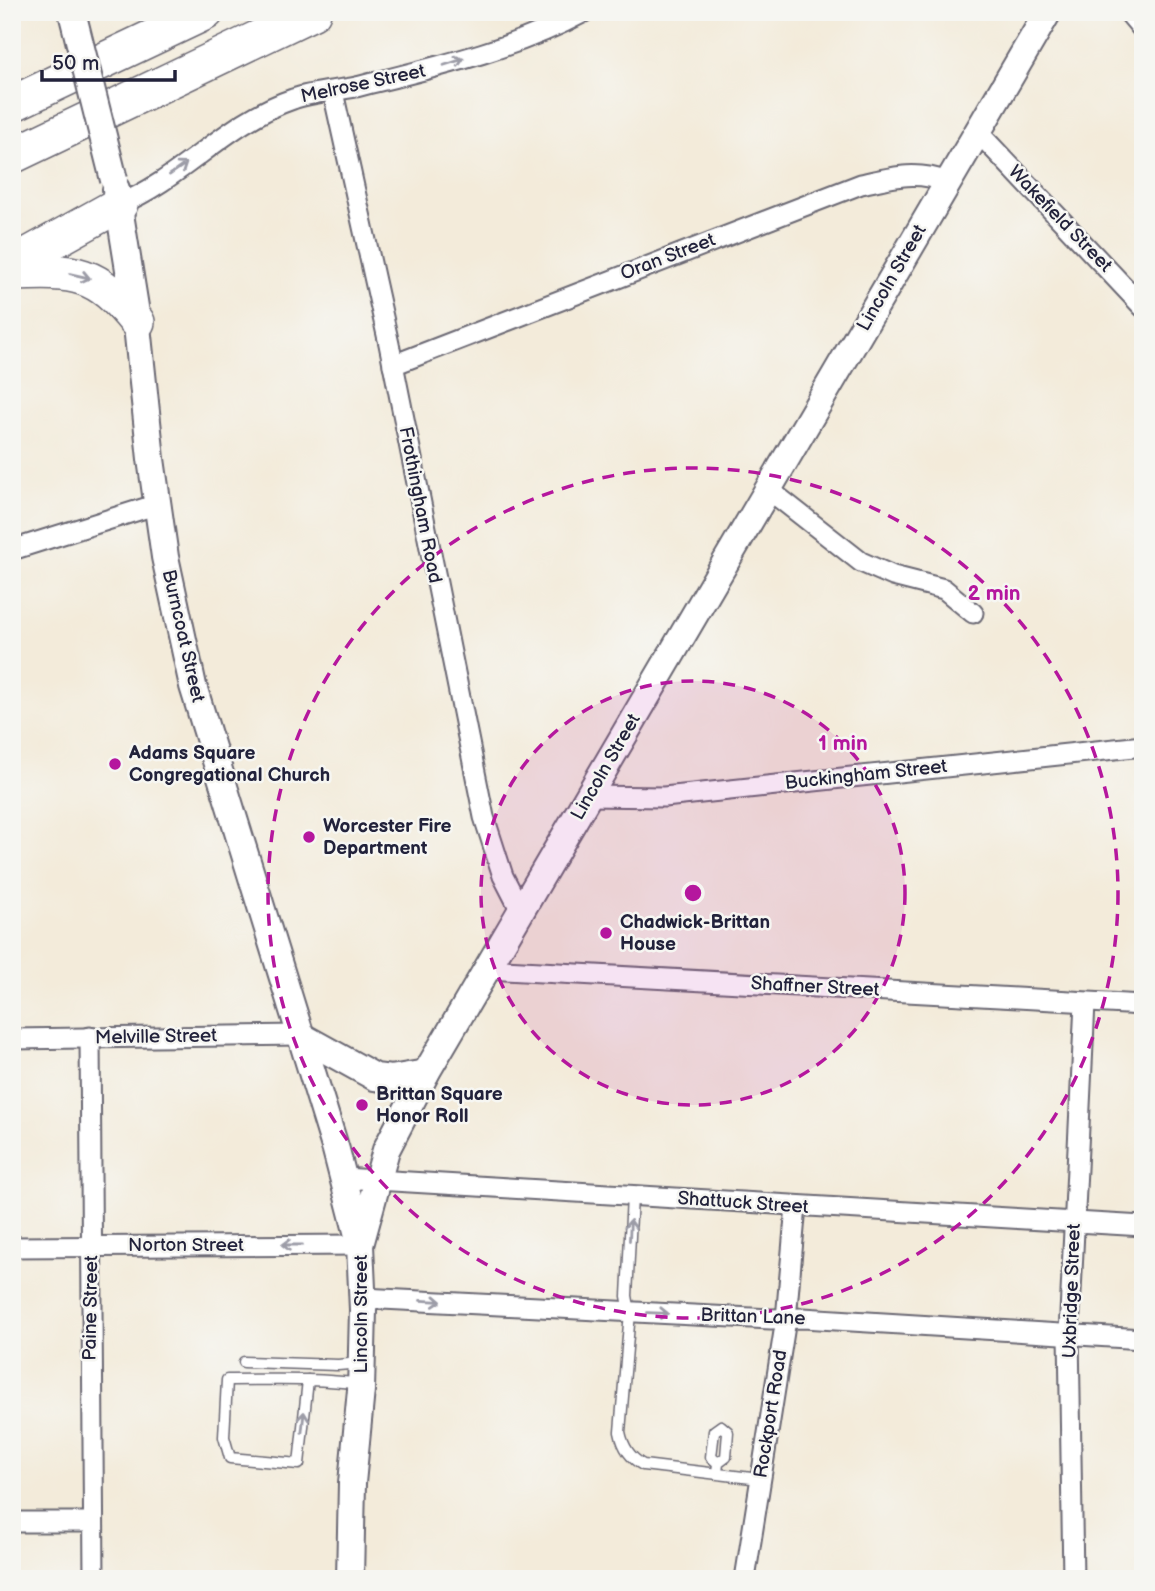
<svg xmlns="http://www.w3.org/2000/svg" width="1155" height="1591" font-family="'Balsamiq Sans',sans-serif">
  <rect width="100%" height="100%" fill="#f6f6f2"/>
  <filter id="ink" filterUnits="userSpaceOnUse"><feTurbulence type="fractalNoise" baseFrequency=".0143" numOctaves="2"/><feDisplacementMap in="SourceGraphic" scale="14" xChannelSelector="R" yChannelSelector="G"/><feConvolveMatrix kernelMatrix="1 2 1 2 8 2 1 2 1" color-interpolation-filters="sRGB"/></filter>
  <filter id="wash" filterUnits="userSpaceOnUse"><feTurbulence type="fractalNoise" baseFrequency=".00686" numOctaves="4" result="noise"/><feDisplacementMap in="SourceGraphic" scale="28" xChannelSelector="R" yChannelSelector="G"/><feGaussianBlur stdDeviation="1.57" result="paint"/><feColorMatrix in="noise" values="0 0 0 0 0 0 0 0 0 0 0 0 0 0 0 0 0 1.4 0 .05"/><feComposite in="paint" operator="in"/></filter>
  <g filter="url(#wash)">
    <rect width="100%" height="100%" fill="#f3ebda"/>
  </g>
  <g filter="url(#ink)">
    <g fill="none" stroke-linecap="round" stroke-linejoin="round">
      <defs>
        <g id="service">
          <path d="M632,1196L627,1296L630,1312L620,1432C623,1447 630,1458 643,1465L760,1479"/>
          <path d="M244,1362L338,1365L361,1363"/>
          <path d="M308,1380L299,1464L230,1458L224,1437L227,1380C272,1380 316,1378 361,1384"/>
          <path d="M717,1473L718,1463L711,1457L714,1431L721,1426L728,1432L726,1457L718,1463"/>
        </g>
        <g id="minor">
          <path d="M1128,12L1143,30"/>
          <path d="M333,92L389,344L484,817L503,876L522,913"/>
          <path d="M977,131L1143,307"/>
          <path d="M120,204C182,179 227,121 293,99C312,92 335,91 356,87C432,68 513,50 584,12"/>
          <path d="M393,365L861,184C892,177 916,170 947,182"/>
          <path d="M768,489L861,562L893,576L944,589L973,613"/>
          <path d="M12,550L158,504"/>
          <path d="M589,796L664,797L1143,746"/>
          <path d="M487,969L1143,1005"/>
          <path d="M90,1037L94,1579"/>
          <path d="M12,1039L299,1035"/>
          <path d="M343,1178L1143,1226"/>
          <path d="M12,1247L360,1245"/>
          <path d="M363,1298L771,1319L803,1318L1143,1339"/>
          <path d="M12,1522H93"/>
          <path d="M745,1579L786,1319L796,1206"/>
          <path d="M1073,1579L1069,1334L1085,1003"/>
        </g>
        <g id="secondary">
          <path d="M116,189L135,307L151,459L165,557L193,686L336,1150L359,1239"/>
          <path d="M299,1035L375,1077L391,1079L426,1073"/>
          <path d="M350,1579L352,1483L361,1390L363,1310L360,1245L386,1150L426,1073L1048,12"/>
        </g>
        <g id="motorway">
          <path d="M12,104L206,12"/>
          <path d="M12,156L313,12"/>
          <path d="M12,264L120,204"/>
          <path d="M12,273C75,271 96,270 137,322"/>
        </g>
      </defs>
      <use href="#service" stroke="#6b6873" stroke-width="13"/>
      <use href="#minor" stroke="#6b6873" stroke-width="23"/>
      <use href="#secondary" stroke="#6b6873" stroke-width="30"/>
      <use href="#motorway" stroke="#6b6873" stroke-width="38"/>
      <use href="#service" stroke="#fff" stroke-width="10"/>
      <use href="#minor" stroke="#fff" stroke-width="19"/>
      <use href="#secondary" stroke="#fff" stroke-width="26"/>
      <use href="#motorway" stroke="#fff" stroke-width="35"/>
      <defs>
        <path id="secondary-bridge" d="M72,12L114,180"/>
      </defs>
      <use href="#secondary-bridge" stroke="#6b6873" stroke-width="30" stroke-linecap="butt"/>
      <use href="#secondary-bridge" stroke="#fff" stroke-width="26"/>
    </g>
    <defs><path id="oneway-shaft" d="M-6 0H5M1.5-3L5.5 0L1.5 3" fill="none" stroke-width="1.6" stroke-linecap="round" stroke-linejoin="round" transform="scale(1.75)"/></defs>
    <g stroke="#9c9ca7">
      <use href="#oneway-shaft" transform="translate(454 62) rotate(-18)"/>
      <use href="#oneway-shaft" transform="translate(178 169) rotate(-35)"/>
      <use href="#oneway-shaft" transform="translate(80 276) rotate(13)"/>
      <use href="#oneway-shaft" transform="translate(630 1230) rotate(-87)"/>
      <use href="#oneway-shaft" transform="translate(292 1245) rotate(180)"/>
      <use href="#oneway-shaft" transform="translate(431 1301) rotate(3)"/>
      <use href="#oneway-shaft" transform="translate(658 1313) rotate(2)"/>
      <use href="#oneway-shaft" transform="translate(303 1422) rotate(-84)"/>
    </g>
  </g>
  <circle cx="693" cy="893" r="212" fill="#b5179e" fill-opacity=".12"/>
  <g fill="none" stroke="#b5179e" stroke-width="3.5" stroke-dasharray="12 9">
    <circle cx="693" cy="893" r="212"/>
    <circle cx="693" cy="893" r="425"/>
  </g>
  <g fill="#b5179e" stroke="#f6f6f2" stroke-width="2.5">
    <circle cx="115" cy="764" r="7"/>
    <circle cx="309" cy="837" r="7"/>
    <circle cx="606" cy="933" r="7"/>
    <circle cx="362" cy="1105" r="7"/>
  </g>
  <g text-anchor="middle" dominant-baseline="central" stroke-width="5" stroke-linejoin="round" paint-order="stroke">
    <g font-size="19" fill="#22223b" stroke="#f6f6f2">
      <text transform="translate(363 84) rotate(-12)">Melrose Street</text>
      <text transform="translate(1060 219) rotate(46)">Wakefield Street</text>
      <text transform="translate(668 257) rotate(-21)">Oran Street</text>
      <text transform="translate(892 278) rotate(-60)">Lincoln Street</text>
      <text transform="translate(420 505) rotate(79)">Frothingham Road</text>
      <text transform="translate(183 636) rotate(77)">Burncoat Street</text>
      <text transform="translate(606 767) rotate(-60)">Lincoln Street</text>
      <text transform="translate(866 775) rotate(-6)">Buckingham Street</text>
      <text transform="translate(815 987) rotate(3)">Shaffner Street</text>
      <text transform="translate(156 1037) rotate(-1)">Melville Street</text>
      <text transform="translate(743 1203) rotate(4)">Shattuck Street</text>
      <text x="186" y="1245">Norton Street</text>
      <text transform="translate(1072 1291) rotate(-88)">Uxbridge Street</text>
      <text transform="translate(91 1308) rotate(-89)">Paine Street</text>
      <text transform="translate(361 1314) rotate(-90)">Lincoln Street</text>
      <text transform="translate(753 1317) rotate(2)">Brittan Lane</text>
      <text transform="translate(771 1414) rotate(-81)">Rockport Road</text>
    </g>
    <g font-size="19" font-weight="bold" fill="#22223b" stroke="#f6f6f2" text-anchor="start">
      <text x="129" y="753">Adams Square<tspan x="129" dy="22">Congregational Church</tspan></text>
      <text x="323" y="826">Worcester Fire<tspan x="323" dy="22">Department</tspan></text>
      <text x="620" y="922">Chadwick-Brittan<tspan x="620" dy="22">House</tspan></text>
      <text x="376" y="1094">Brittan Square<tspan x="376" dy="22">Honor Roll</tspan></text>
    </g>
  </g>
  <circle cx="693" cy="893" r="10" fill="#b5179e" stroke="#f6f6f2" stroke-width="3.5"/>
  <g font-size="21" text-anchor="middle" font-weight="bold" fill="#b5179e" stroke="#f6f6f2" stroke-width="5" stroke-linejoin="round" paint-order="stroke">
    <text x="994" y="600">2 min</text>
    <text x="843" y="750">1 min</text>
  </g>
  <rect width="1155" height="1591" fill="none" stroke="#f6f6f2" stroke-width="42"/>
  <path d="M42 70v10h133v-10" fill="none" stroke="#22223b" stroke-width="3.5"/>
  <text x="52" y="70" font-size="21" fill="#22223b" stroke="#f6f6f2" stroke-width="5" paint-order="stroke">50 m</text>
</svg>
